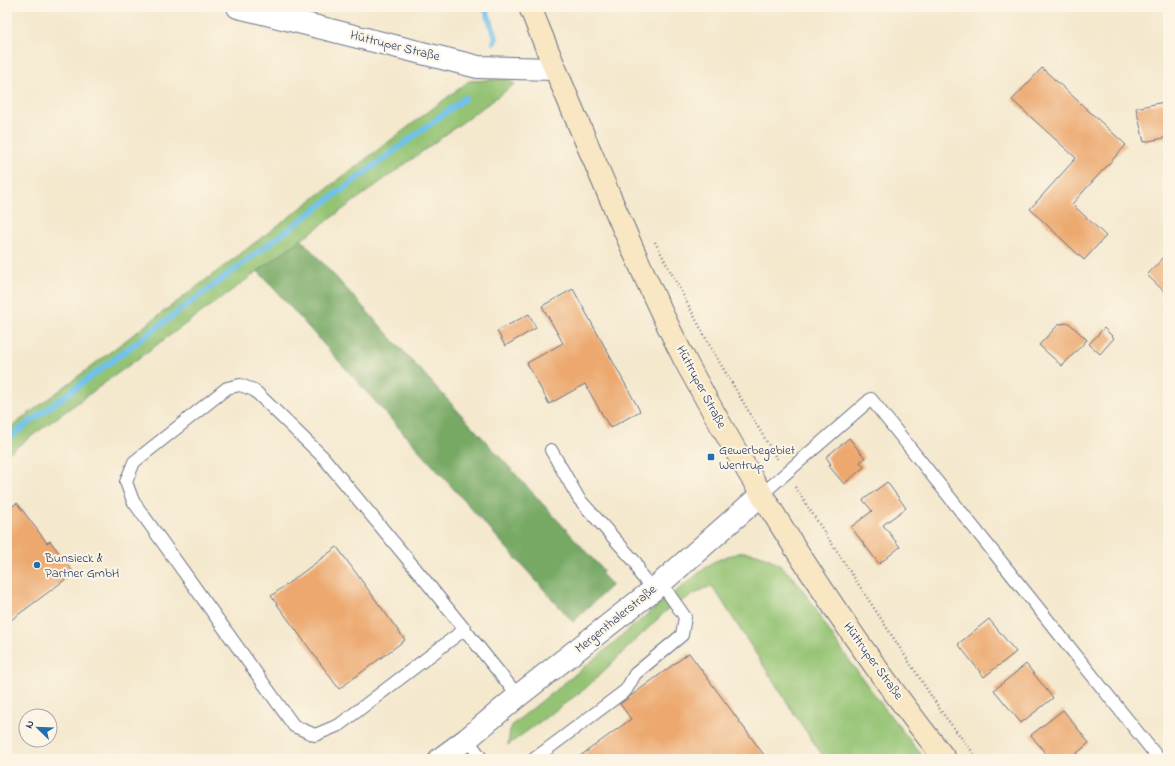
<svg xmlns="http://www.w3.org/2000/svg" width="1175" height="766" font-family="'Indie Flower',sans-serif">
  <rect width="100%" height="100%" fill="#fcf5e5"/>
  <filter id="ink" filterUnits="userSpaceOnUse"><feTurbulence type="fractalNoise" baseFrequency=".025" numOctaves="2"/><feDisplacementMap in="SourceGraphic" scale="8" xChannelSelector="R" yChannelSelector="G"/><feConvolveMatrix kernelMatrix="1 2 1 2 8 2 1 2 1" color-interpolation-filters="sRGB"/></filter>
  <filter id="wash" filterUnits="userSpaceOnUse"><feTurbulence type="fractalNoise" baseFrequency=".012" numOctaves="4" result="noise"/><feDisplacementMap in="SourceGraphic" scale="16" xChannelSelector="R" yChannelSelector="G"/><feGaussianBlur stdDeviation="0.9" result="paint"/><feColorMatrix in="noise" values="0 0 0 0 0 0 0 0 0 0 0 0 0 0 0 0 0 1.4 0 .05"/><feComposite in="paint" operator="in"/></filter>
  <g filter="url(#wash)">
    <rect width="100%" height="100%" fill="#f4e8cd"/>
    <g fill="#94c373" stroke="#587968">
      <path d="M507,79L515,84L7,454V430L469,81Z"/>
      <path d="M743,552C758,553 772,558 784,569C806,588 819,617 835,640C863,681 894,721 925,759H825L799,721L713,587L705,588L668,609L586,688L508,745L510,730L513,724L598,656L651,611L713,562L728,556Z"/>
    </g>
    <path fill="#77a965" stroke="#496c62" d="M301,239L604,571L601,573L612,585L573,622L258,271Z"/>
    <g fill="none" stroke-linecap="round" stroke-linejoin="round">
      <g stroke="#6fc1eb" stroke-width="6">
        <path d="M485,7L496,38L494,42"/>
        <path d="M7,439L465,98"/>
      </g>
    </g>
    <g id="blocks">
      <g fill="#eca86e">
        <path d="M1042,68L1126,145L1072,204L1106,236L1084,260L1030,209L1076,158L1012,100Z"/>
        <path d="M1164,102L1168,123V137L1144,142L1136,108Z"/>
        <path d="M1168,253V295L1147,275Z"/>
        <path d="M573,289L640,411L610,428L585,384L549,404L527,363L563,343L542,306Z"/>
        <path d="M529,314L536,328L505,346L497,331Z"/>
        <path d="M1069,323L1087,340L1062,366L1039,345L1059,324Z"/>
        <path d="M1104,328L1114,338L1100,354L1089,344Z"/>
        <path d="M849,438L865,458L860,462L864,467L844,484L829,466L831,464L826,457Z"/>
        <path d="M887,482L906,508L883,525L900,547L879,564L851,527L872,511L863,500Z"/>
        <path d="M17,503L47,543L50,541L74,573L7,623V556L8,557L7,555V510Z"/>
        <path d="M337,547L405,640L339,689L271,596Z"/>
        <path d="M989,619L1016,652L984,677L958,644Z"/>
        <path d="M689,653L767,759H576L631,719L620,704Z"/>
        <path d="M1026,664L1053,698L1021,723L994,690Z"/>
        <path d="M1063,710L1089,743L1070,759H1050L1031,735Z"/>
      </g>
    </g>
  </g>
  <g filter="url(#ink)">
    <use href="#blocks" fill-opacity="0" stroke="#677085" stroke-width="1"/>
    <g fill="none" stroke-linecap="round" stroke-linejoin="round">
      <defs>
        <g id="service">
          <path d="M551,450L579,499L636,563L640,574L653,590"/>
          <path d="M761,495L871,399L1159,759"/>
          <path d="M465,629L339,725L315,735L294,726L133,501L126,482L134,462L227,388L240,385L254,390L323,457L424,579L518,696"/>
          <path d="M467,739L482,759"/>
          <path d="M534,759L626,690L635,674L682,635L685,617L661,583"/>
        </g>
        <g id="minor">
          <path d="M238,7L478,67L555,69"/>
          <path d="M440,759L467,739L518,696L653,590L761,495"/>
        </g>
        <path id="secondary" d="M530,7C555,70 582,132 609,195C634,252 658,309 687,364C762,503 848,636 945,759"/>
      </defs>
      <use href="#service" stroke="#677085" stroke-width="14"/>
      <use href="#minor" stroke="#677085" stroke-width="24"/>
      <use href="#secondary" stroke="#677085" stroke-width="24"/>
      <g stroke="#677085" stroke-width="2.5" stroke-dasharray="1 3" stroke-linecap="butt">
        <path d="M655,242L711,348L777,459"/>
        <path d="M795,487L943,714L978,759"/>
      </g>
      <use href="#service" stroke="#fff" stroke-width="12"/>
      <use href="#minor" stroke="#fff" stroke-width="22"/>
      <use href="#secondary" stroke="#f9e7c3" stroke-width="22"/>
    </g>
  </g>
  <g fill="#1f6fb2" stroke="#fcf5e5" stroke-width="1.5">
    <rect x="707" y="453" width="8" height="8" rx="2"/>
    <circle cx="37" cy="565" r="4"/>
  </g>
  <g text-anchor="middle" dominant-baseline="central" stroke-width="4" stroke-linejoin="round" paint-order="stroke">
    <g font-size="13" fill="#1b2f5e" stroke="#fcf5e5">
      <text transform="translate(395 46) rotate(14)">Hüttruper Straße</text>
      <text transform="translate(701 387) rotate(62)">Hüttruper Straße</text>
      <text transform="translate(616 619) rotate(-39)">Mergenthalerstraße</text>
      <text transform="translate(873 661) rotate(54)">Hüttruper Straße</text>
    </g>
    <g font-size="13" fill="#1b2f5e" stroke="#fcf5e5" text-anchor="start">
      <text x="719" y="450">Gewerbegebiet<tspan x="719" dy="15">Wentrup</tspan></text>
      <text x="45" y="558">Bunsieck &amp;<tspan x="45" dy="15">Partner GmbH</tspan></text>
    </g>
  </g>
  <rect width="1175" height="766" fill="none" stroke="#fcf5e5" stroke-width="24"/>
  <g transform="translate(38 728) rotate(293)"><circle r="19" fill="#fcf5e5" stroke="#a2a6af"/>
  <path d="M0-3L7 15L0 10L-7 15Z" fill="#1f6fb2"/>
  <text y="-6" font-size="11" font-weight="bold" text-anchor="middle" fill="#1b2f5e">N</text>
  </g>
</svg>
